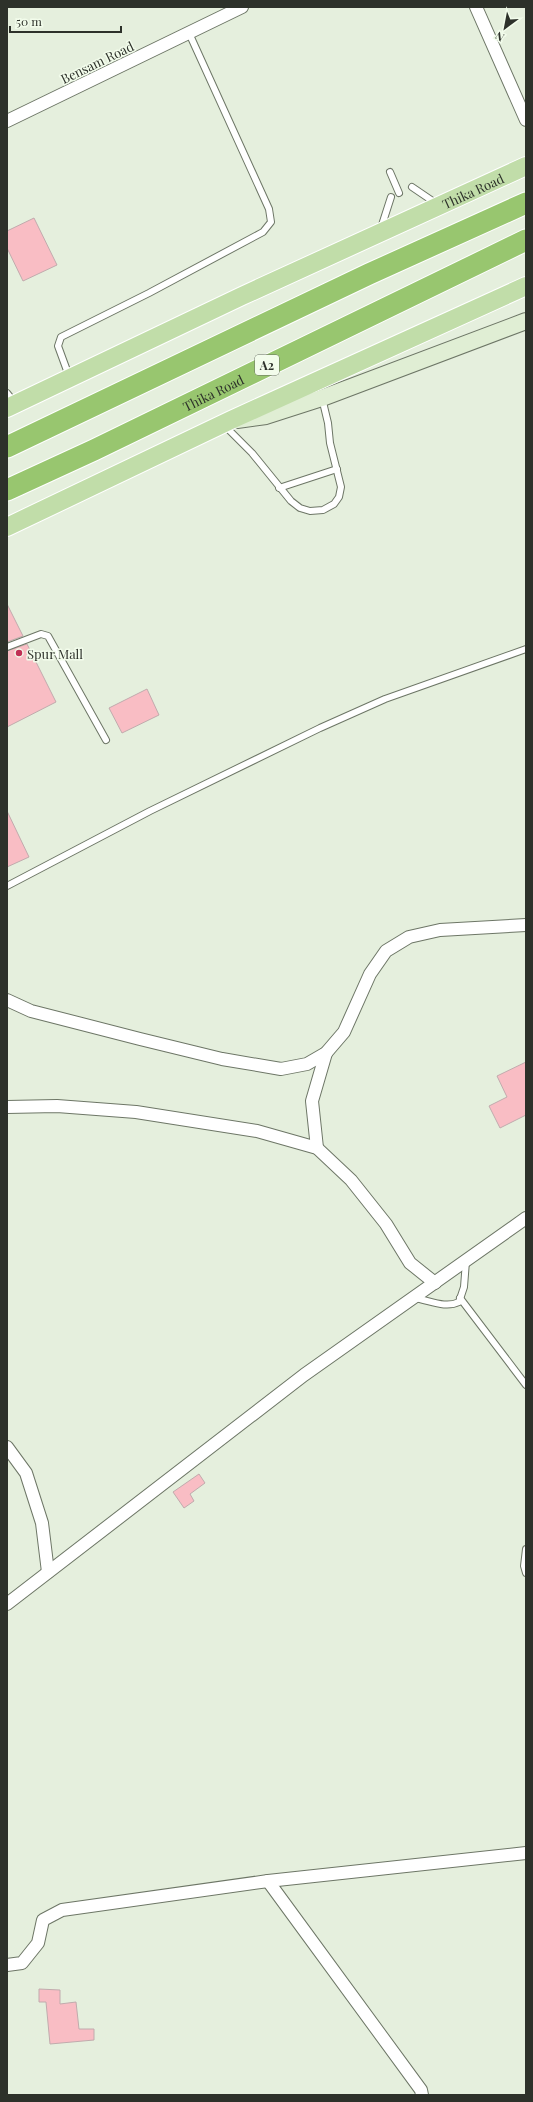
<svg xmlns="http://www.w3.org/2000/svg" width="533" height="2102" font-family="'Playfair Display',serif">
  <rect width="100%" height="100%" fill="#e5efdd"/>
  <g fill="#f9bdc4" stroke="#c1abad">
    <path d="M34,218L57,265L23,281L7,248V231Z"/>
    <path d="M7,604L23,636L7,642Z"/>
    <path d="M27,644L56,702L7,727V651Z"/>
    <path d="M147,689L159,715L122,733L109,708Z"/>
    <path d="M7,811L29,857L7,867Z"/>
    <path d="M526,1062V1115L500,1128L489,1106L507,1097L497,1076Z"/>
    <path d="M199,1474L205,1483L190,1494L194,1501L184,1508L173,1492Z"/>
    <path d="M39,1989L60,1990V2004L76,2002L79,2029H94V2040L50,2044L46,2002H39Z"/>
  </g>
  <g fill="none" stroke-linecap="round" stroke-linejoin="round">
    <defs>
      <g id="lane">
        <path d="M390,172L399,193"/>
        <path d="M412,187L437,204"/>
        <path d="M381,228L391,197"/>
        <path d="M69,376L58,346L61,337L149,293L263,232L271,222L269,209L189,33"/>
        <path d="M7,393L15,403"/>
        <path d="M224,425L252,453L291,501L300,508L310,511L323,510L334,504L339,497L341,487L330,443L328,423L322,398"/>
        <path d="M279,488L337,469"/>
        <path d="M7,647L41,634L48,636L106,740"/>
        <path d="M7,886L150,811L320,728L385,699L526,649"/>
        <path d="M414,1298C429,1300 445,1309 459,1302L464,1287L466,1261"/>
        <path d="M460,1298L526,1385"/>
        <path d="M526,1549L524,1566L526,1573"/>
      </g>
      <g id="street">
        <path d="M476,7L526,120"/>
        <path d="M7,121L242,7"/>
        <path d="M7,1000L31,1011L140,1039L222,1059L281,1069L307,1064L326,1053L344,1032L370,974L386,951L409,937L440,930L526,925"/>
        <path d="M7,1107L57,1106L136,1112L257,1131L317,1148L351,1180L386,1224L410,1263L435,1283"/>
        <path d="M317,1148L312,1101L326,1053"/>
        <path d="M7,1447L26,1473L42,1523L48,1572"/>
        <path d="M7,1604L304,1375L526,1218"/>
        <path d="M7,1965L22,1963L38,1943L43,1920L62,1910L268,1881"/>
        <path d="M422,2095L421,2090L268,1881L526,1853"/>
      </g>
      <path id="secondary" d="M237,420L266,416L322,398L526,321"/>
      <g id="primary">
        <path id="s1" d="M7,408L242,296L526,166"/>
        <path d="M7,527L231,420L526,286"/>
      </g>
      <g id="highway">
        <path d="M7,447L369,274L526,203"/>
        <path id="s2" d="M7,490L94,450L526,240"/>
      </g>
    </defs>
    <use href="#lane" stroke="#6d7666" stroke-width="8"/>
    <use href="#street" stroke="#6d7666" stroke-width="14"/>
    <use href="#secondary" stroke="#6d7666" stroke-width="18"/>
    <use href="#primary" stroke="#fff" stroke-width="20"/>
    <use href="#highway" stroke="#fff" stroke-width="23"/>
    <use href="#lane" stroke="#fff" stroke-width="6"/>
    <use href="#street" stroke="#fff" stroke-width="12"/>
    <use href="#secondary" stroke="#e0eed4" stroke-width="16"/>
    <use href="#primary" stroke="#c1dda9" stroke-width="18"/>
    <use href="#highway" stroke="#98c66f" stroke-width="21"/>
  </g>
  <circle fill="#c03055" stroke="#f2fceb" stroke-width="1.5" cx="19" cy="653" r="4"/>
  <g text-anchor="middle" dominant-baseline="central" stroke-width="3" stroke-linejoin="round" paint-order="stroke">
    <rect fill="#f2fceb" stroke="#686e64" stroke-width="1" x="255" y="355" width="24" height="20" rx="3"/>
    <g font-size="12" font-weight="bold" fill="#2d312a">
      <text x="267" y="365">A2</text>
    </g>
    <g font-size="13" fill="#2d312a" stroke="#f2fceb">
      <text transform="translate(97 62) rotate(-26)">Bensam Road</text>
      <text stroke="none"><textPath href="#s1" startOffset="514">Thika Road</textPath></text>
      <text stroke="none"><textPath href="#s2" startOffset="228">Thika Road</textPath></text>
    </g>
    <g font-size="13" fill="#2d312a" stroke="#f2fceb" text-anchor="start">
      <text x="27" y="653">Spur Mall</text>
    </g>
  </g>
  <rect width="533" height="2102" fill="none" stroke="#2d312a" stroke-width="16"/>
  <g transform="translate(505 28) rotate(212)" stroke="#f2fceb" stroke-width="3" paint-order="stroke">
  <path d="M0-3L7 15L0 10L-7 15Z" fill="#2d312a"/>
  <text y="-6" font-size="11" font-weight="bold" text-anchor="middle" fill="#2d312a">N</text>
  </g>
  <path d="M10 26v6h111v-6" fill="none" stroke="#2d312a" stroke-width="2"/>
  <text x="16" y="26" font-size="12" fill="#2d312a" stroke="#f2fceb" stroke-width="3" paint-order="stroke">50 m</text>
</svg>
